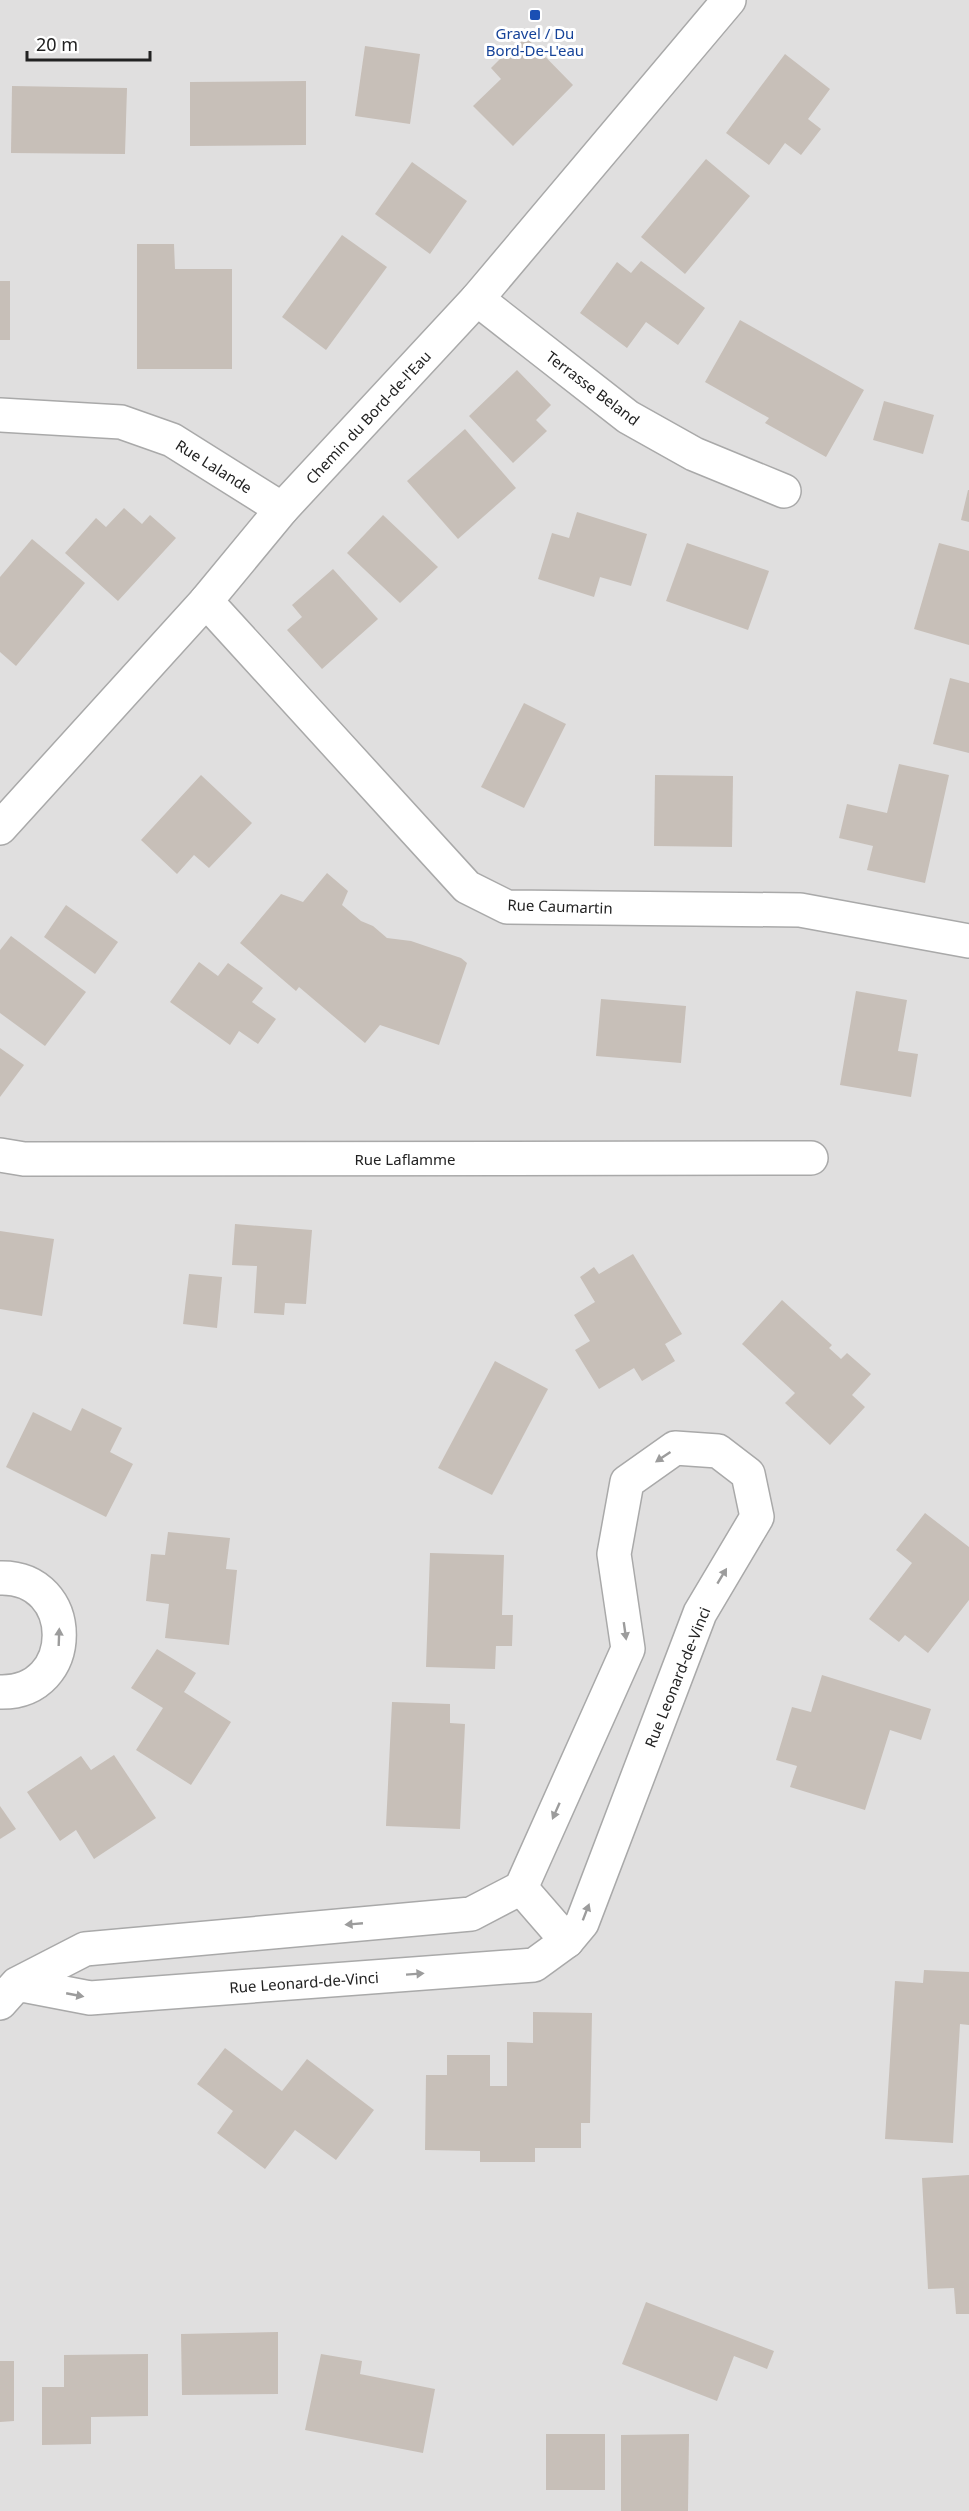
<svg xmlns="http://www.w3.org/2000/svg" width="969" height="2511" font-family="'Noto Sans',sans-serif">
  <rect width="100%" height="100%" fill="#f2efe9"/>
  <rect fill="#e0dfdf" x="0" y="0" width="969" height="2511"/>
  <g fill="#c7bfb8">
    <path d="M524,35L573,85L513,146L473,106L501,79L491,68Z"/>
    <path d="M365,46L420,54L410,124L355,116Z"/>
    <path d="M785,54L830,89L808,119L821,129L801,155L785,143L769,165L726,133Z"/>
    <path d="M306,81V145L190,146V82Z"/>
    <path d="M12,86L127,88L125,154L11,153Z"/>
    <path d="M706,159L750,196L685,274L641,237Z"/>
    <path d="M412,162L467,201L430,254L375,214Z"/>
    <path d="M342,235L387,267L326,350L282,317Z"/>
    <path d="M137,244H174L175,269H232V369H137Z"/>
    <path d="M641,261L705,308L678,345L646,322L627,348L580,313L617,262L631,273Z"/>
    <rect x="0" y="281" width="10" height="59"/>
    <path d="M740,320L864,390L826,457L765,423L769,418L705,382Z"/>
    <path d="M517,370L551,405L536,420L547,431L513,463L469,416Z"/>
    <path d="M884,401L934,415L923,454L873,440Z"/>
    <path d="M465,429L516,488L458,539L407,481Z"/>
    <path d="M968,490H969V522L961,520Z"/>
    <path d="M124,508L142,524L150,515L176,538L118,601L65,553L96,518L106,527Z"/>
    <path d="M577,512L647,534L631,586L600,577L594,597L538,579L552,533L569,538Z"/>
    <path d="M383,515L438,567L400,603L347,553Z"/>
    <path d="M32,539L85,583L16,666L0,652V577Z"/>
    <path d="M687,543L769,571L748,630L666,601Z"/>
    <path d="M939,543L969,551V645L914,629Z"/>
    <path d="M333,569L378,619L322,669L287,630L302,617L292,605Z"/>
    <path d="M950,678L969,683V753L933,744Z"/>
    <path d="M524,703L566,724L524,808L481,787Z"/>
    <path d="M899,764L949,775L925,883L867,870L873,846L839,838L847,804L887,813Z"/>
    <path d="M201,775L252,823L209,868L194,855L177,874L141,840Z"/>
    <path d="M655,775L733,776L732,847L654,846Z"/>
    <path d="M327,873L348,891L342,905L361,921L373,926L387,938L411,941L461,958L467,963L439,1045L380,1025L365,1043L299,987L296,991L240,943L281,894L303,902Z"/>
    <path d="M66,905L118,942L95,974L44,937Z"/>
    <path d="M11,936L86,992L45,1046L0,1013V950Z"/>
    <path d="M199,962L218,976L228,963L263,988L252,1002L276,1019L258,1044L239,1031L230,1045L170,1002Z"/>
    <path d="M856,991L907,1000L898,1051L918,1054L911,1097L840,1085Z"/>
    <path d="M601,999L686,1006L681,1063L596,1056Z"/>
    <path d="M0,1048L24,1065L0,1097Z"/>
    <path d="M235,1224L312,1230L306,1304L285,1303L284,1315L254,1313L257,1266L232,1265Z"/>
    <path d="M0,1231L54,1239L42,1316L0,1309Z"/>
    <path d="M633,1254L682,1334L665,1344L675,1361L642,1381L634,1368L599,1389L575,1350L590,1341L574,1315L595,1302L580,1277L594,1267L599,1274Z"/>
    <path d="M189,1274L222,1277L217,1328L183,1324Z"/>
    <path d="M782,1300L832,1345L829,1348L841,1359L847,1353L871,1374L852,1395L865,1407L830,1445L785,1403L795,1393L742,1344Z"/>
    <path d="M495,1361L548,1389L492,1495L438,1468Z"/>
    <path d="M82,1408L122,1428L110,1452L133,1464L106,1517L6,1467L33,1412L71,1431Z"/>
    <path d="M925,1513L969,1547V1600L928,1653L905,1635L899,1642L869,1619L912,1563L896,1550Z"/>
    <path d="M168,1532L230,1538L226,1569L237,1570L229,1645L165,1638L169,1604L146,1601L151,1554L165,1555Z"/>
    <path d="M430,1553L504,1555L502,1615H513L512,1646H496L495,1669L426,1667Z"/>
    <path d="M157,1649L196,1673L184,1692L231,1722L191,1785L136,1750L163,1708L131,1688Z"/>
    <path d="M822,1675L931,1709L921,1740L890,1730L865,1810L790,1787L797,1766L776,1760L792,1707L811,1712Z"/>
    <path d="M392,1702L450,1704V1723L465,1724L460,1829L386,1826Z"/>
    <path d="M114,1755L156,1818L94,1859L76,1830L60,1841L27,1792L81,1756L91,1770Z"/>
    <path d="M0,1806L16,1829L0,1839Z"/>
    <path d="M924,1970L969,1972V2025L960,2024L953,2143L885,2139L895,1981L923,1983Z"/>
    <path d="M533,2012L592,2013L590,2123H581V2148H535V2162H480V2151L425,2150L426,2075H447V2055H490V2086H507V2042L533,2043Z"/>
    <path d="M225,2048L282,2091L307,2059L374,2110L336,2160L295,2130L265,2169L217,2133L233,2111L197,2084Z"/>
    <path d="M969,2175V2314H956L954,2288L928,2289L922,2178Z"/>
    <path d="M646,2302L774,2351L767,2369L734,2356L717,2401L622,2364Z"/>
    <path d="M278,2332V2394L182,2395L181,2334Z"/>
    <path d="M148,2354V2416L91,2417V2444L42,2445V2387H64V2355Z"/>
    <path d="M321,2354L362,2361L360,2374L435,2389L423,2453L305,2430Z"/>
    <path d="M0,2361H14V2421L0,2422Z"/>
    <rect x="546" y="2434" width="59" height="56"/>
    <path d="M689,2434L688,2511H621V2435Z"/>
  </g>
  <g fill="none" stroke-linecap="round" stroke-linejoin="round">
    <defs>
      <g id="minor">
        <path d="M477,299L628,417L694,454L784,491"/>
        <path d="M0,415L121,422L172,440L282,509"/>
        <path d="M206,601L467,887L507,907L800,910L969,941"/>
        <path d="M0,828L206,601L282,509L477,299L729,0"/>
        <path d="M0,1155L24,1159L811,1158"/>
        <path d="M0,1578C79,1576 79,1694 0,1692"/>
        <path d="M521,1888L567,1941"/>
        <path d="M0,2003L17,1984L85,1949L471,1914L521,1888L628,1649L614,1554L627,1482L675,1448L718,1451L748,1474L757,1517L700,1613L582,1923L567,1941L534,1965L90,1998L17,1984"/>
      </g>
    </defs>
    <use href="#minor" stroke="#a9a9a9" stroke-width="36"/>
    <use href="#minor" stroke="#fff" stroke-width="33"/>
  </g>
  <defs><path id="oneway-solid" d="M-6-.8H1V-3.2L6.5 0L1 3.2V.8H-6Z" transform="scale(1.5)"/></defs>
  <g fill="#9c9c9c">
    <use href="#oneway-solid" transform="translate(663 1457) rotate(146)"/>
    <use href="#oneway-solid" transform="translate(722 1576) rotate(-59)"/>
    <use href="#oneway-solid" transform="translate(625 1631) rotate(82)"/>
    <use href="#oneway-solid" transform="translate(59 1637) rotate(-88)"/>
    <use href="#oneway-solid" transform="translate(556 1811) rotate(114)"/>
    <use href="#oneway-solid" transform="translate(586 1912) rotate(-69)"/>
    <use href="#oneway-solid" transform="translate(354 1924) rotate(175)"/>
    <use href="#oneway-solid" transform="translate(415 1974) rotate(-4)"/>
    <use href="#oneway-solid" transform="translate(75 1995) rotate(11)"/>
  </g>
  <rect fill="#1a4fb4" stroke="#fff" stroke-width="2" x="529" y="9" width="12" height="12" rx="3"/>
  <g text-anchor="middle" dominant-baseline="central" stroke-width="6" stroke-linejoin="round" paint-order="stroke">
    <g font-size="15" fill="#164399" stroke="#fff">
      <text x="535" y="33">Gravel / Du<tspan x="535" dy="17">Bord-De-L'eau</tspan></text>
    </g>
    <g font-size="15" fill="#222" stroke="#fff">
      <text transform="translate(593 388) rotate(37)">Terrasse Beland</text>
      <text transform="translate(368 417) rotate(-47)">Chemin du Bord-de-l'Eau</text>
      <text transform="translate(214 466) rotate(32)">Rue Lalande</text>
      <text transform="translate(560 906) rotate(2)">Rue Caumartin</text>
      <text x="405" y="1159">Rue Laflamme</text>
      <text transform="translate(677 1677) rotate(-68)">Rue Leonard-de-Vinci</text>
      <text transform="translate(304 1982) rotate(-4)">Rue Leonard-de-Vinci</text>
    </g>
  </g>
  <path d="M27 51v9h123v-9" fill="none" stroke="#222222" stroke-width="3"/>
  <text x="36" y="51" font-size="18" fill="#222222" stroke="#ffffff" stroke-width="4.5" paint-order="stroke">20 m</text>
</svg>
